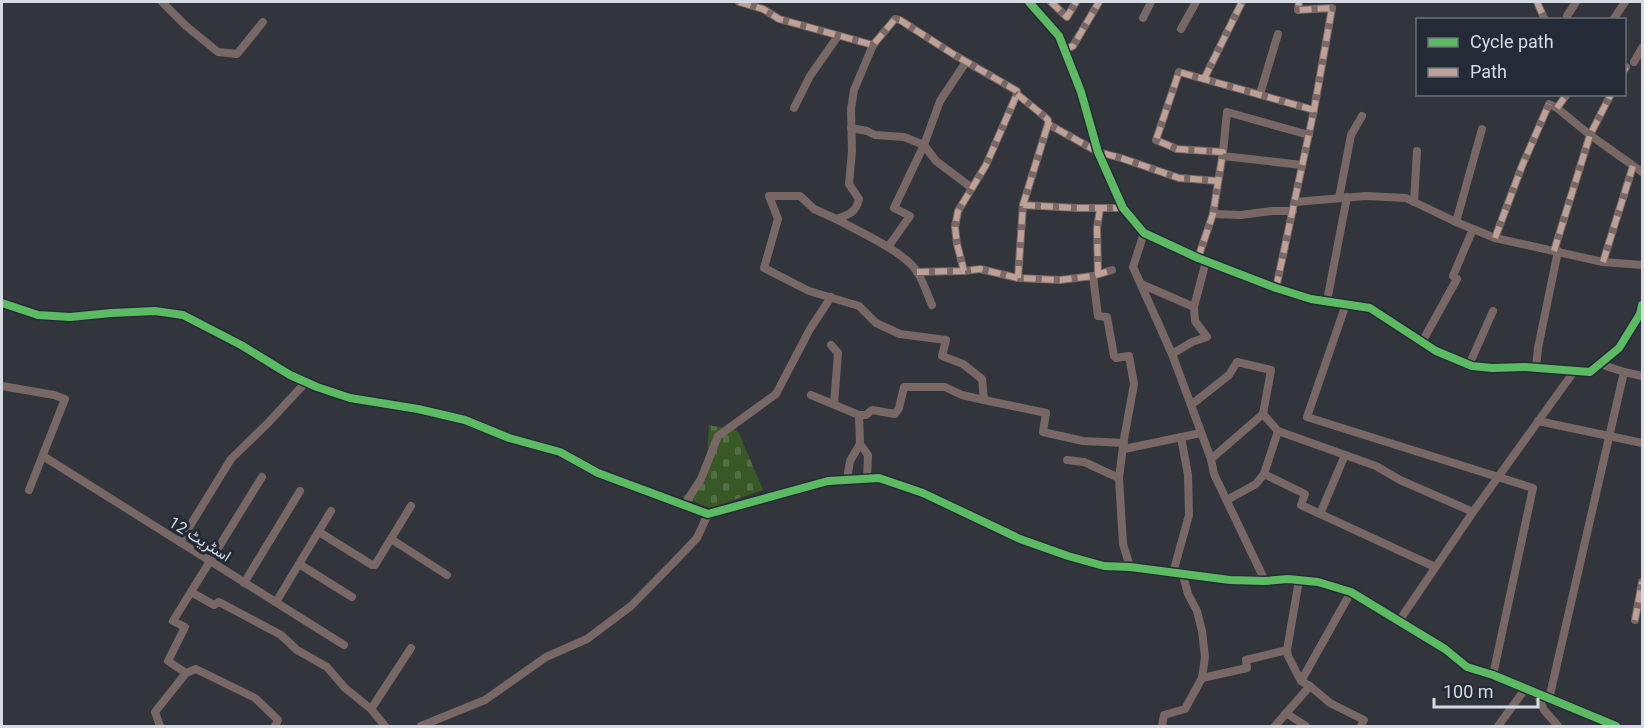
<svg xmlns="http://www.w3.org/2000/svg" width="1644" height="728" font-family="Roboto,Vazirmatn,sans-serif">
  <defs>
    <pattern id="cemetery-stones" width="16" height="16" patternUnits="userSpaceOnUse" patternTransform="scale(1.5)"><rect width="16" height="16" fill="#385826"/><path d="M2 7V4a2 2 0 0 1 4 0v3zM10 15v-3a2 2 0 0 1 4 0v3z" fill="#546f45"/></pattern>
  </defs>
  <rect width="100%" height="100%" fill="#32363c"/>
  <path fill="url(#cemetery-stones)" d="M709,425L738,431L763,490L710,508L682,497L706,480Z"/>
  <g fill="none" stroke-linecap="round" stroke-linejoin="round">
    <g stroke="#786765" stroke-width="8">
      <path d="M162,2L186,26L218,52L237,54L263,22"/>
      <path d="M739,2L763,9L779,19L873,45L895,19L900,20L953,54L1017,91V94L986,165L958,211L955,227L957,244L964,271"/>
      <path d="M1029,2L1059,36L1081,92L1098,152L1123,208L1144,233L1198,258L1276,288L1311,299L1370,308L1436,351L1472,366L1492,368L1525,367L1590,372L1619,348L1640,314L1642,305"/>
      <path d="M1051,2L1067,17L1076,2"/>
      <path d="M1537,2L1545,20"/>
      <path d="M1567,16L1576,2"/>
      <path d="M1143,18L1151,2"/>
      <path d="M1613,20L1625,2"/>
      <path d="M1181,29L1196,2"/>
      <path d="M873,45L854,90L851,109L852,151L849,184L859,199C856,213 848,215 836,219C858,231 901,250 916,270C923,280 927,294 932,305"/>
      <path d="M1064,50L1073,46L1099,2"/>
      <path d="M1634,62L1642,48"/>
      <path d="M1624,70L1626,67"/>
      <path d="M1204,79L1242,2"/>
      <path d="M1017,94L1045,117L1048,120V124L1098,152L1121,158L1179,178L1218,181"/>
      <path d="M1260,94L1278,34"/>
      <path d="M794,108L810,76L838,36"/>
      <path d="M1557,108L1567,94"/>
      <path d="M851,128L867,131L875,135L904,137L924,145L936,161L972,188"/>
      <path d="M1223,152L1227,112L1309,135"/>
      <path d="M1223,156L1302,165"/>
      <path d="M1339,198L1351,135L1362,116"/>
      <path d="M1295,202L1366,196L1406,198L1456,222L1495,238L1603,262L1642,265"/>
      <path d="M1414,202L1417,151"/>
      <path d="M1023,205L1077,208H1123"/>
      <path d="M1213,214L1241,215L1272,211H1293"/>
      <path d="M836,219L814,209L800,196H769L778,219L764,268L809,291L859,306L876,323L900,334L946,340L942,356L963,364L982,379L984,400L1046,413L1043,432L1083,441L1124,443"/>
      <path d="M1456,222L1482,129"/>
      <path d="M1144,233L1133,267L1172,354L1211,459L1214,474L1265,581"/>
      <path d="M1495,238L1522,166L1549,104L1557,108L1590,135L1642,172"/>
      <path d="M888,247L910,216L894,208L924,145L940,101L966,62"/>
      <path d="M1554,251L1590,135L1611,94"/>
      <path d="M1198,258L1213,214L1223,152L1177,149L1156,140L1179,72L1314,110"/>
      <path d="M1603,262L1633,166"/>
      <path d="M917,272L964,271L980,269L1018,278L1060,280L1093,276L1112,270"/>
      <path d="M1098,274L1097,228L1100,209"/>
      <path d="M1093,276L1098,316L1107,317L1114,356L1116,358L1129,356L1134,384L1124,439L1119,478L1123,544L1130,567"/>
      <path d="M1018,278L1023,205L1048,124"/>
      <path d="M1141,284L1194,307L1195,321L1207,337L1192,342L1172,354"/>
      <path d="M1276,288L1314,110L1332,8L1298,10L1299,2"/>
      <path d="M1327,301L1347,197"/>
      <path d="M1346,304L1307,417L1533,488L1493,675"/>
      <path d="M1194,307L1206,261"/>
      <path d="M1422,342L1457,279L1453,276L1473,229"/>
      <path d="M831,345L838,353L834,404"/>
      <path d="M1600,364L1624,372"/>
      <path d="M1469,365L1493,311"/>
      <path d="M1536,368L1538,348L1558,251"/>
      <path d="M2,386L54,395L65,399L29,490"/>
      <path d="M811,395L859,415L860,444L868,455L867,479"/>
      <path d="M1191,405L1229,375L1237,362L1271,370L1263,414L1278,431L1376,466L1400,480L1473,512"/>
      <path d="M859,415H866L872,410L895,414L899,408L904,387H945L962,395L984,400"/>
      <path d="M1538,421L1642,443"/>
      <path d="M1124,449L1201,433"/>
      <path d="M43,456L344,645"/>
      <path d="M1211,459L1263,414"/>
      <path d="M1067,460L1084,462L1119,478"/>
      <path d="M1264,474L1305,494L1301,505L1435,567"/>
      <path d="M847,479L850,461L860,444"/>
      <path d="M1227,500L1256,484L1264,474L1278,431"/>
      <path d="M684,505L701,479L718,436L776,394L810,329L831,297"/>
      <path d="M1320,514L1345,455"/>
      <path d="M319,532L372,565H375L411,506"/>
      <path d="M391,539L447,575"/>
      <path d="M180,542L231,459L268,423L306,382"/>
      <path d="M299,564L352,597"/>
      <path d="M1173,573L1189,515L1188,475L1181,437"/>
      <path d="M1299,580L1287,650L1288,656L1301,681"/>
      <path d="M244,583L300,491"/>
      <path d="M191,592L214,605L219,602L281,635L297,650L327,667L345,688L371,709L385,726"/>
      <path d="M276,602L331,511"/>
      <path d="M1635,620L1642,582"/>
      <path d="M1399,621L1473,512L1575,370"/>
      <path d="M186,673L196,669L255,698L278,720L275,726"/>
      <path d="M1202,678L1247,668L1246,660L1287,650"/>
      <path d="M1310,686L1330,703L1364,720L1361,726"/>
      <path d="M1537,694L1544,710L1558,726"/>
      <path d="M1549,699L1624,372L1642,376"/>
      <path d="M371,709L411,648"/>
      <path d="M1286,713L1306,726"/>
      <path d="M160,726L155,712L186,673L168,661L185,627L173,621L262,477"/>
      <path d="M421,726L485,700L546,657L587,639L631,606L678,558L697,538L708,514"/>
      <path d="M1162,726L1164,715L1185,709L1202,678L1205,657L1202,631L1197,611L1188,594L1183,575"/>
      <path d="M1275,726L1310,686L1301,681L1351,592"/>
      <path d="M1498,726L1525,689"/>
    </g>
    <path stroke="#796966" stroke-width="10" d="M2,303L38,315L70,317L111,313L155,311L183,315L241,345L290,375L317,387L350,398L418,409L465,420L509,438L560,452L598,473L708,514L828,481L879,478L923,493L1020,539L1068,556L1104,566L1130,567L1230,580L1265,581L1288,579L1318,582L1351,592L1445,649L1467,667L1493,675L1616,726"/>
    <g stroke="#bda197" stroke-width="6" stroke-dasharray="12 6" stroke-linecap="butt">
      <path d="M739,2L763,9L779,19L873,45L895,19L900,20L953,54L1017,91V94L986,165L958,211L955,227L957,244L964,271"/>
      <path d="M1051,2L1067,17L1076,2"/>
      <path d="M1537,2L1545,20"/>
      <path d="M1064,50L1073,46L1099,2"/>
      <path d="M1624,70L1626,67"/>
      <path d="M1204,79L1242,2"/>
      <path d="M1017,94L1045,117L1048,120V124L1098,152L1121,158L1179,178L1218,181"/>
      <path d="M1557,108L1567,94"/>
      <path d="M1023,205L1077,208H1123"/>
      <path d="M1495,238L1522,166L1549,104"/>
      <path d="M1554,251L1590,135L1611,94"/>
      <path d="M1198,258L1213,214L1223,152L1177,149L1156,140L1179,72L1314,110"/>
      <path d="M1603,262L1633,166"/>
      <path d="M917,272L964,271L980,269L1018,278L1060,280L1093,276L1112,270"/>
      <path d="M1098,274L1097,228L1100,209"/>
      <path d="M1018,278L1023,205L1048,124"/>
      <path d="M1276,288L1314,110L1332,8L1298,10L1299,2"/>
      <path d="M1635,620L1642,582"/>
    </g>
    <defs>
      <g id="cycleway">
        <path d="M1029,2L1059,36L1081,92L1098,152L1123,208L1144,233L1198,258L1276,288L1311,299L1370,308L1436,351L1472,366L1492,368L1525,367L1590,372L1619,348L1640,314L1642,305"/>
        <path d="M2,303L38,315L70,317L111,313L155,311L183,315L241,345L290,375L317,387L350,398L418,409L465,420L509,438L560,452L598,473L708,514L828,481L879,478L923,493L1020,539L1068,556L1104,566L1130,567L1230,580L1265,581L1288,579L1318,582L1351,592L1445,649L1467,667L1493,675L1616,726"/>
      </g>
    </defs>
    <use href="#cycleway" stroke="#242b37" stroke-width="11"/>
    <use href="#cycleway" stroke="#5cba63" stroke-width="8"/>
  </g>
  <g text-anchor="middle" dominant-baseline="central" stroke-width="6" stroke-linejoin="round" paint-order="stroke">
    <g font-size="16" fill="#d6dbe3" stroke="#242b37">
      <text transform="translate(200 539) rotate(32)">اسٹریٹ 12</text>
    </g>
  </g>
  <rect width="1644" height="728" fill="none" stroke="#d6dbe3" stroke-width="6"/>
  <rect x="1416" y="18" width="210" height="78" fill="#242b37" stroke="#6b717c" stroke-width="1.5"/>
  <rect x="1428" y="38" width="30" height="9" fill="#5cba63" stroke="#6b717c" stroke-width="1.5"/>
  <text x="1470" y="48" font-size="18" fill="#d6dbe3">Cycle path</text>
  <rect x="1428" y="68" width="30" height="9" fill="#bda197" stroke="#6b717c" stroke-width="1.5"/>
  <text x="1470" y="78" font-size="18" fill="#d6dbe3">Path</text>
  <path d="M1434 698v9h104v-9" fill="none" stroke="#d6dbe3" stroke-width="3"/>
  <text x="1443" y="698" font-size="18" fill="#d6dbe3" stroke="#242b37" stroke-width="4.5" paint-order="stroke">100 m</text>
</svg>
